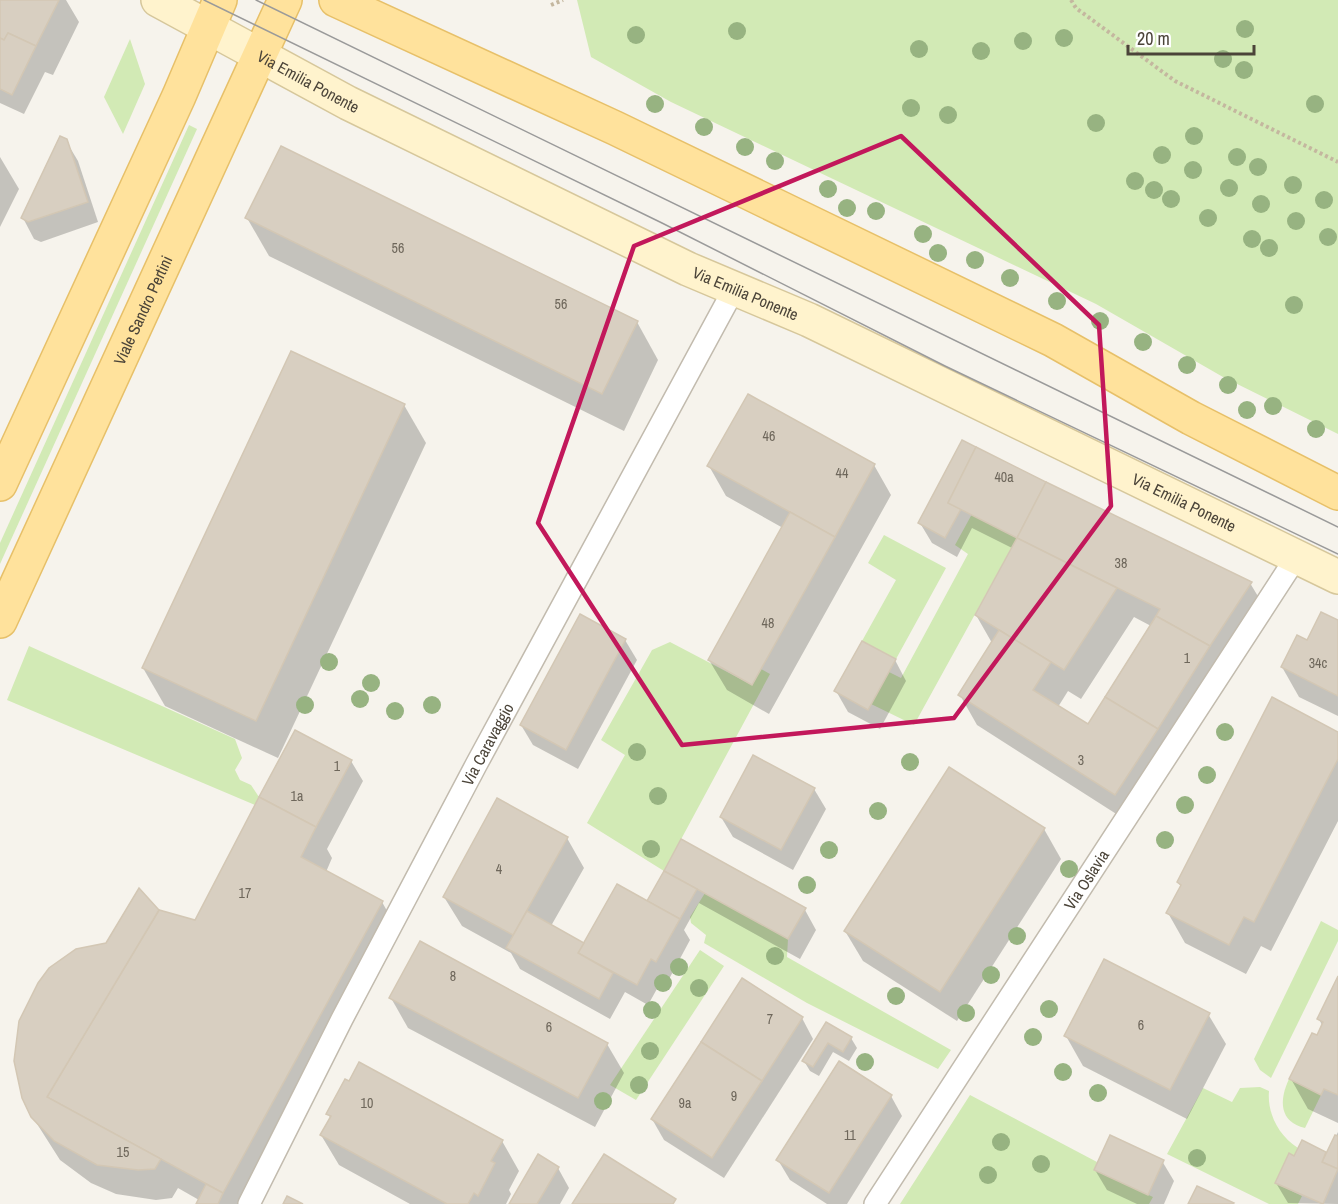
<svg xmlns="http://www.w3.org/2000/svg" width="1338" height="1204" font-family="'Archivo Narrow',sans-serif">
  <rect width="100%" height="100%" fill="#f6f3ec"/>
  <g fill="#d2eab5">
    <path d="M577,0H1338V434L1223,377L1096,304L671,102L591,57Z"/>
    <path d="M130,39L145,84L123,134L104,97Z"/>
    <path d="M189,125L197,129L0,564V543Z"/>
    <path d="M972,514L1017,538L914,725L871,704L889,672L901,678L968,554L955,545Z"/>
    <path d="M884,535L946,568L896,659L862,641L896,580L868,563Z"/>
    <path d="M670,642L752,685L761,669L770,674L664,871L587,823L625,755L601,740L652,650Z"/>
    <path d="M29,646L235,739L242,758L235,770L240,780L251,785L259,797L255,805L7,700Z"/>
    <path d="M705,893L788,939L787,957L951,1050L938,1069L807,1003L704,943L706,935L691,923L690,917Z"/>
    <path d="M1321,921L1338,930V941L1271,1078L1260,1070L1254,1059Z"/>
    <path d="M700,950L724,966L636,1100L610,1085Z"/>
    <path d="M1289,1079L1321,1095L1305,1128C1279,1122 1279,1100 1289,1079Z"/>
    <path d="M1260,1087L1269,1091C1267,1114 1279,1136 1298,1148L1294,1156L1289,1153L1275,1183L1302,1196L1298,1204H1269L1167,1154L1203,1088L1232,1102L1240,1088Z"/>
    <path d="M970,1095L1097,1162L1094,1170L1153,1197L1149,1204H900Z"/>
  </g>
  <g fill="#0003" fill-rule="evenodd">
    <path d="M0,0H66L79,22L53,75L45,72L24,114L0,103Z"/>
    <path d="M66,141L78,161L98,222L41,242L34,239L23,218Z"/>
    <path d="M0,157L19,189L0,227Z"/>
    <path d="M247,218L637,322L658,360L624,431L269,256Z"/>
    <path d="M404,405L426,443L278,758L165,706L143,668Z"/>
    <path d="M963,442L1250,583L1268,613L1132,824L977,725L960,695L992,643L976,615L1012,548L972,528L957,557L932,543L920,523ZM1134,617L1151,626L1089,726L1058,707L1068,691L1081,699Z"/>
    <path d="M874,465L891,495L769,714L727,690L709,660L783,528L726,496L709,466Z"/>
    <path d="M1338,622V716L1299,697L1282,667L1308,642Z"/>
    <path d="M625,640L637,660L578,769L533,745L521,725Z"/>
    <path d="M895,660L906,681L880,729L848,712L836,691Z"/>
    <path d="M1338,733V821L1271,951L1261,946L1246,974L1185,943L1168,913L1181,887L1178,882Z"/>
    <path d="M351,761L363,781L327,849L332,858L326,872L382,902L399,932L251,1204H197L199,1200L178,1188L172,1198L156,1200L116,1194L91,1183L60,1160L32,1116L17,1039L29,1001L50,970L107,945L158,911L196,921Z"/>
    <path d="M814,789L826,809L793,870L733,837L721,817Z"/>
    <path d="M1044,829L1061,859L957,1021L863,961L845,931Z"/>
    <path d="M567,838L584,868L551,926L585,945L647,903L682,841L805,910L816,930L800,959L699,903L684,930L690,940L668,981L663,978L648,1005L625,992L610,1019L520,969L511,953L462,926L444,897Z"/>
    <path d="M1338,980V1123L1308,1109L1291,1079L1323,1027L1319,1019Z"/>
    <path d="M391,998L607,1044L624,1073L595,1127L408,1028Z"/>
    <path d="M1208,1014L1226,1044L1187,1119L1083,1066L1066,1036Z"/>
    <path d="M802,1018L813,1039L724,1178L664,1140L652,1119Z"/>
    <path d="M826,1024L851,1038L857,1048L849,1061L833,1052L819,1076L810,1071L804,1061Z"/>
    <path d="M891,1096L902,1116L847,1204H827L790,1180L778,1160Z"/>
    <path d="M328,1114L502,1141L519,1171L509,1190L511,1194L506,1204H410L339,1165L321,1135L331,1119Z"/>
    <path d="M1338,1132V1204L1288,1203L1276,1183L1295,1158L1302,1142L1327,1154Z"/>
    <path d="M1162,1161L1174,1181L1164,1204H1137L1107,1190L1095,1170Z"/>
    <path d="M558,1168L569,1188L560,1204H511Z"/>
  </g>
  <g fill="#d8cfc1" stroke="#d3c7b4" stroke-width="1.5">
    <path d="M0,0H59L36,46L8,33L4,40L0,38Z"/>
    <path d="M8,33L36,46L12,95L0,89V38L4,40Z"/>
    <path d="M60,136L67,139L88,202L28,222L21,218Z"/>
    <path d="M281,146L638,321L602,394L245,218Z"/>
    <path d="M291,351L405,404L256,721L142,668Z"/>
    <path d="M748,394L875,464L835,537L707,466Z"/>
    <path d="M962,440L976,447L948,503L961,509L945,538L918,523Z"/>
    <path d="M976,447L1046,482L1017,538L948,503Z"/>
    <path d="M1046,482L1252,582L1210,646L1156,616L1160,609L1017,538Z"/>
    <path d="M790,512L835,537L752,685L708,660Z"/>
    <path d="M1017,538L1117,588L1064,670L975,615Z"/>
    <path d="M1321,612L1338,620V696L1281,667L1297,635L1307,640Z"/>
    <path d="M580,614L626,639L566,750L520,725Z"/>
    <path d="M1156,616L1210,646L1158,729L1105,697Z"/>
    <path d="M999,630L1051,662L1033,690L1088,724L1105,697L1158,729L1115,795L958,695Z"/>
    <path d="M862,641L896,659L868,710L834,691Z"/>
    <path d="M1272,697L1338,732V759L1254,922L1244,917L1229,945L1166,913L1181,885L1177,882Z"/>
    <path d="M295,730L352,760L316,827L259,797Z"/>
    <path d="M753,755L815,788L781,850L720,817Z"/>
    <path d="M949,767L1045,828L940,992L844,931Z"/>
    <path d="M259,797L316,827L301,857L383,901L223,1193L47,1097L159,910L195,920Z"/>
    <path d="M497,798L568,837L513,935L443,897Z"/>
    <path d="M681,839L806,908L788,939L664,871Z"/>
    <path d="M664,871L697,889L680,919L647,901Z"/>
    <path d="M617,884L680,919L656,962L651,959L637,985L578,953Z"/>
    <path d="M139,888L159,910L47,1097L161,1159L155,1169L138,1170L97,1165L54,1141L31,1117L22,1098L14,1061L19,1021L38,983L49,968L76,949L106,943Z"/>
    <path d="M527,911L584,943L578,953L613,973L599,999L506,948Z"/>
    <path d="M420,941L608,1043L578,1098L389,998Z"/>
    <path d="M1104,959L1210,1013L1170,1090L1064,1036Z"/>
    <path d="M1338,976V1095L1324,1089L1321,1095L1289,1079L1312,1033L1317,1035L1323,1022L1317,1019Z"/>
    <path d="M742,978L803,1017L762,1081L701,1042Z"/>
    <path d="M826,1022L852,1037L843,1052L828,1043L813,1067L802,1061Z"/>
    <path d="M701,1042L762,1081L712,1158L651,1119Z"/>
    <path d="M839,1061L892,1095L829,1193L776,1160Z"/>
    <path d="M359,1062L503,1140L491,1161L495,1163L478,1196L474,1193L468,1204H447L320,1135L331,1116L326,1114L345,1079L349,1081Z"/>
    <path d="M1110,1135L1164,1160L1148,1195L1094,1170Z"/>
    <path d="M1335,1135L1338,1136V1169L1322,1162Z"/>
    <path d="M1302,1140L1326,1152L1322,1162L1338,1169L1323,1204L1275,1183L1289,1153L1294,1156Z"/>
    <path d="M538,1154L559,1167L537,1204H509Z"/>
    <path d="M604,1154L676,1199L673,1204H572Z"/>
    <path d="M206,1184L223,1193L218,1204H196Z"/>
    <path d="M1197,1186L1234,1203L1233,1204H1188Z"/>
    <path d="M287,1196L303,1204H283Z"/>
  </g>
  <g fill="none" stroke-linecap="round" stroke-linejoin="round">
    <defs>
      <g id="lane">
        <path id="s1" d="M249,1204L342,1019L476,765L734,289"/>
        <path id="s2" d="M875,1204L1297,556"/>
      </g>
      <g id="secondary">
        <path id="s3" d="M158,0L348,103L688,269L809,320L1338,577"/>
      </g>
      <g id="primary">
        <path d="M336,0L615,128L1053,340L1191,418L1338,493"/>
        <path d="M0,484L179,96L220,0"/>
        <path id="s4" d="M0,621L285,0"/>
      </g>
    </defs>
    <use href="#lane" stroke="#c2bbae" stroke-width="24"/>
    <use href="#secondary" stroke="#d6c79b" stroke-width="36"/>
    <use href="#primary" stroke="#e7c069" stroke-width="36"/>
    <g stroke="#c4b79f" stroke-width="4" stroke-dasharray="3 3" stroke-linecap="butt">
      <path d="M1071,0L1076,8L1175,81L1338,162"/>
      <path d="M551,5L563,0"/>
    </g>
    <use href="#lane" stroke="#fff" stroke-width="21"/>
    <use href="#secondary" stroke="#fff3cd" stroke-width="33"/>
    <use href="#primary" stroke="#ffe29c" stroke-width="33"/>
    <g stroke="#9a9a9a" stroke-width="1.5">
      <path d="M204,0L662,223L945,366L1338,554"/>
      <path d="M256,0L1338,527"/>
    </g>
  </g>
  <g fill="#97b381">
    <circle cx="1245" cy="29" r="9"/>
    <circle cx="737" cy="31" r="9"/>
    <circle cx="636" cy="35" r="9"/>
    <circle cx="1064" cy="38" r="9"/>
    <circle cx="1023" cy="41" r="9"/>
    <circle cx="919" cy="49" r="9"/>
    <circle cx="981" cy="51" r="9"/>
    <circle cx="1223" cy="59" r="9"/>
    <circle cx="1244" cy="70" r="9"/>
    <circle cx="655" cy="104" r="9"/>
    <circle cx="1315" cy="104" r="9"/>
    <circle cx="911" cy="108" r="9"/>
    <circle cx="948" cy="115" r="9"/>
    <circle cx="1096" cy="123" r="9"/>
    <circle cx="704" cy="127" r="9"/>
    <circle cx="1194" cy="136" r="9"/>
    <circle cx="745" cy="147" r="9"/>
    <circle cx="1162" cy="155" r="9"/>
    <circle cx="1237" cy="157" r="9"/>
    <circle cx="775" cy="161" r="9"/>
    <circle cx="1258" cy="167" r="9"/>
    <circle cx="1193" cy="170" r="9"/>
    <circle cx="1135" cy="181" r="9"/>
    <circle cx="1293" cy="185" r="9"/>
    <circle cx="1229" cy="188" r="9"/>
    <circle cx="828" cy="189" r="9"/>
    <circle cx="1154" cy="190" r="9"/>
    <circle cx="1171" cy="199" r="9"/>
    <circle cx="1324" cy="200" r="9"/>
    <circle cx="1261" cy="204" r="9"/>
    <circle cx="847" cy="208" r="9"/>
    <circle cx="876" cy="211" r="9"/>
    <circle cx="1208" cy="218" r="9"/>
    <circle cx="1296" cy="221" r="9"/>
    <circle cx="923" cy="234" r="9"/>
    <circle cx="1328" cy="237" r="9"/>
    <circle cx="1252" cy="239" r="9"/>
    <circle cx="1269" cy="248" r="9"/>
    <circle cx="938" cy="253" r="9"/>
    <circle cx="975" cy="260" r="9"/>
    <circle cx="1010" cy="278" r="9"/>
    <circle cx="1057" cy="301" r="9"/>
    <circle cx="1294" cy="305" r="9"/>
    <circle cx="1100" cy="321" r="9"/>
    <circle cx="1143" cy="342" r="9"/>
    <circle cx="1187" cy="365" r="9"/>
    <circle cx="1228" cy="385" r="9"/>
    <circle cx="1273" cy="406" r="9"/>
    <circle cx="1247" cy="410" r="9"/>
    <circle cx="1316" cy="429" r="9"/>
    <circle cx="329" cy="662" r="9"/>
    <circle cx="371" cy="683" r="9"/>
    <circle cx="360" cy="699" r="9"/>
    <circle cx="305" cy="705" r="9"/>
    <circle cx="432" cy="705" r="9"/>
    <circle cx="395" cy="711" r="9"/>
    <circle cx="1225" cy="732" r="9"/>
    <circle cx="637" cy="752" r="9"/>
    <circle cx="910" cy="762" r="9"/>
    <circle cx="1207" cy="775" r="9"/>
    <circle cx="658" cy="796" r="9"/>
    <circle cx="1185" cy="805" r="9"/>
    <circle cx="878" cy="811" r="9"/>
    <circle cx="1165" cy="840" r="9"/>
    <circle cx="651" cy="849" r="9"/>
    <circle cx="829" cy="850" r="9"/>
    <circle cx="1069" cy="869" r="9"/>
    <circle cx="807" cy="885" r="9"/>
    <circle cx="1017" cy="936" r="9"/>
    <circle cx="775" cy="956" r="9"/>
    <circle cx="679" cy="967" r="9"/>
    <circle cx="991" cy="975" r="9"/>
    <circle cx="663" cy="983" r="9"/>
    <circle cx="699" cy="988" r="9"/>
    <circle cx="896" cy="996" r="9"/>
    <circle cx="1049" cy="1009" r="9"/>
    <circle cx="652" cy="1010" r="9"/>
    <circle cx="966" cy="1013" r="9"/>
    <circle cx="1033" cy="1037" r="9"/>
    <circle cx="650" cy="1051" r="9"/>
    <circle cx="865" cy="1062" r="9"/>
    <circle cx="1063" cy="1072" r="9"/>
    <circle cx="639" cy="1085" r="9"/>
    <circle cx="1098" cy="1093" r="9"/>
    <circle cx="603" cy="1101" r="9"/>
    <circle cx="1001" cy="1142" r="9"/>
    <circle cx="1197" cy="1158" r="9"/>
    <circle cx="1041" cy="1164" r="9"/>
    <circle cx="988" cy="1175" r="9"/>
  </g>
  <path fill="none" stroke="#c2185b" stroke-width="4.5" stroke-linejoin="round" d="M901,136L1099,325L1111,506L954,718L682,745L538,523L634,246Z"/>
  <g text-anchor="middle" dominant-baseline="central" stroke-width="6" stroke-linejoin="round" paint-order="stroke">
    <g font-size="14" fill="#6e675b">
      <text x="398" y="248">56</text>
      <text x="561" y="304">56</text>
      <text x="769" y="436">46</text>
      <text x="842" y="473">44</text>
      <text x="1004" y="477">40a</text>
      <text x="1121" y="563">38</text>
      <text x="768" y="623">48</text>
      <text x="1187" y="658">1</text>
      <text x="1318" y="663">34c</text>
      <text x="1081" y="760">3</text>
      <text x="337" y="766">1</text>
      <text x="297" y="796">1a</text>
      <text x="499" y="869">4</text>
      <text x="245" y="893">17</text>
      <text x="453" y="976">8</text>
      <text x="770" y="1019">7</text>
      <text x="1141" y="1025">6</text>
      <text x="549" y="1027">6</text>
      <text x="734" y="1096">9</text>
      <text x="367" y="1103">10</text>
      <text x="685" y="1103">9a</text>
      <text x="850" y="1135">11</text>
      <text x="123" y="1152">15</text>
    </g>
    <g font-size="16" fill="#4b4439" stroke="#fff">
      <text stroke="none"><textPath href="#s3" startOffset="171">Via Emilia Ponente</textPath></text>
      <text stroke="none"><textPath href="#s3" startOffset="657">Via Emilia Ponente</textPath></text>
      <text stroke="none"><textPath href="#s4" startOffset="342">Viale Sandro Pertini</textPath></text>
      <text stroke="none"><textPath href="#s3" startOffset="1143">Via Emilia Ponente</textPath></text>
      <text stroke="none"><textPath href="#s1" startOffset="518">Via Caravaggio</textPath></text>
      <text stroke="none"><textPath href="#s2" startOffset="387">Via Oslavia</textPath></text>
    </g>
  </g>
  <path d="M1128 45v9h126v-9" fill="none" stroke="#4b4439" stroke-width="3"/>
  <text x="1137" y="45" font-size="18" fill="#4b4439" stroke="#ffffff" stroke-width="4.5" paint-order="stroke">20 m</text>
</svg>
